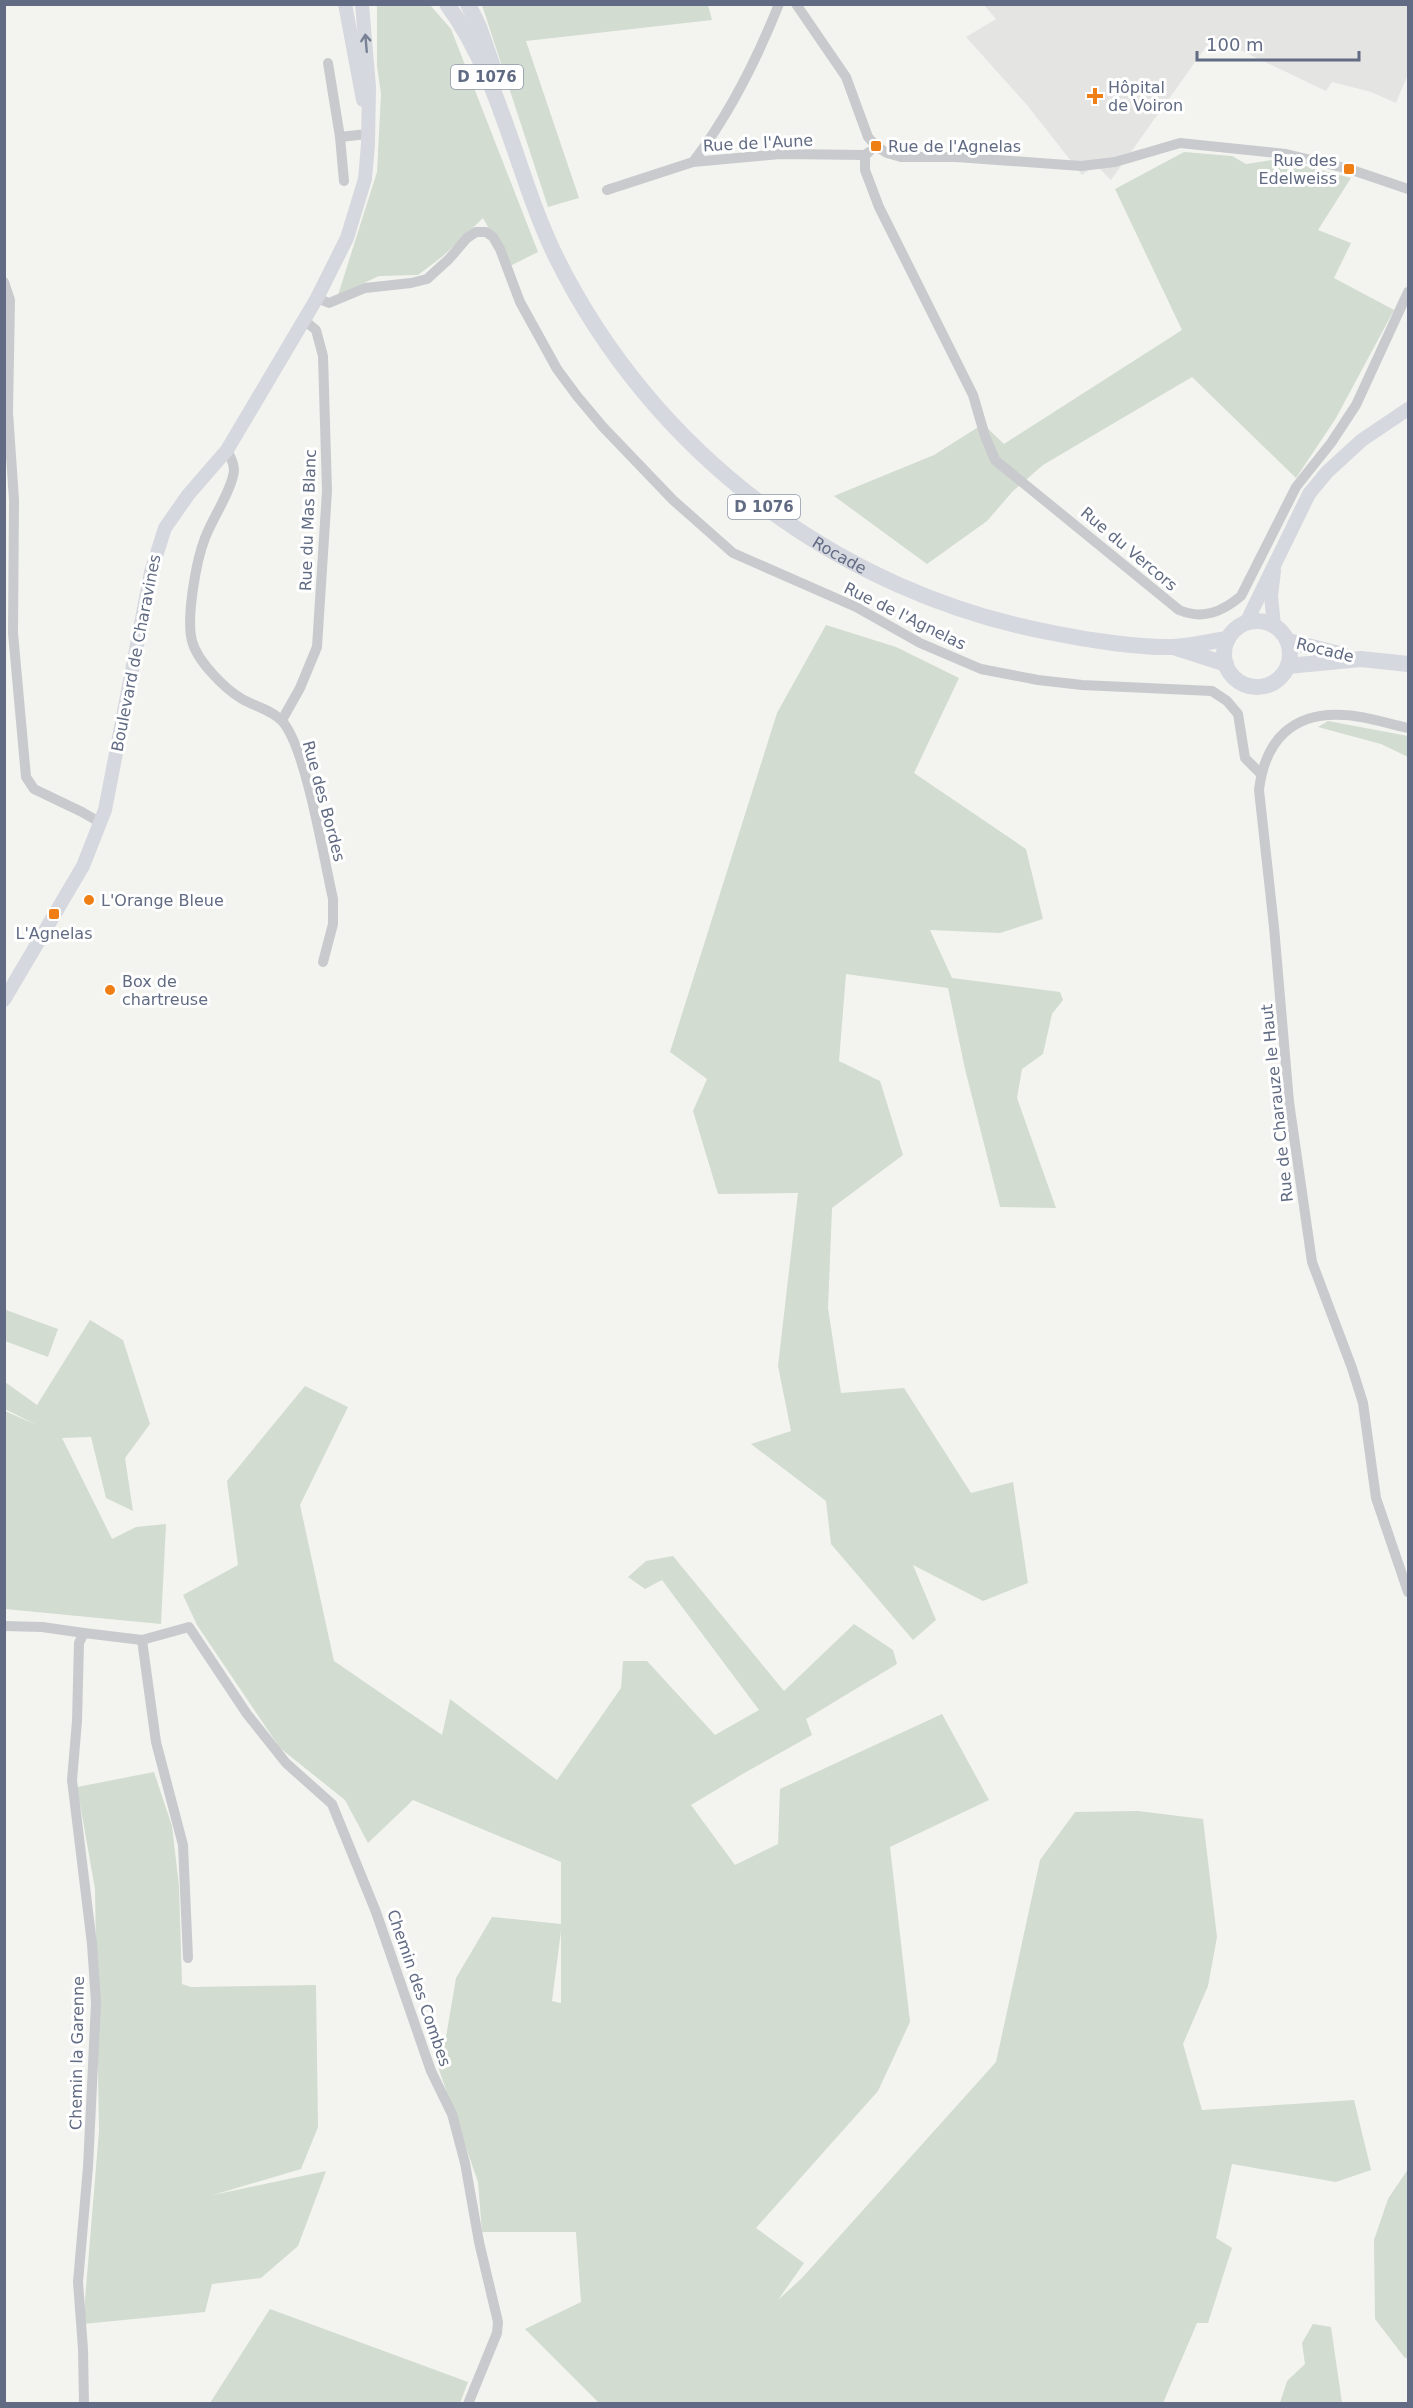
<svg xmlns="http://www.w3.org/2000/svg" width="1413" height="2408" font-family="'DejaVu Sans',sans-serif">
  <rect width="100%" height="100%" fill="#f3f4ef"/>
  <path fill="#e4e5e3" d="M984,5H1408V74L1396,103L1371,92L1332,82L1326,91L1213,37L1111,180L1096,165L1082,175L1027,105L966,37L996,19Z"/>
  <g fill="#d2dcd0" fill-rule="evenodd">
    <path d="M377,5H430L451,29L538,252L510,266L483,218L443,256L418,275L379,276L338,295L377,172L381,94L377,66Z"/>
    <path d="M482,5H708L712,20L526,41L579,198L548,207Z"/>
    <path d="M1184,152L1232,156L1246,164L1278,159L1351,178L1318,230L1351,243L1334,278L1394,310L1336,418L1296,478L1192,377L1043,465L1013,491L987,521L927,564L834,496L934,455L983,424L1004,444L1182,330L1115,189Z"/>
    <path d="M826,625L896,647L959,678L914,773L1026,849L1043,919L1000,933L930,930L952,978L1060,992L1063,1000L1052,1014L1043,1054L1022,1069L1017,1098L1056,1208L1000,1207L965,1069L948,988L846,974L839,1061L880,1081L903,1155L832,1208L828,1308L841,1393L904,1388L971,1493L1013,1482L1028,1583L983,1601L913,1565L936,1620L913,1640L831,1544L826,1501L751,1444L791,1431L778,1366L798,1193L718,1194L693,1111L707,1079L670,1052L777,713Z"/>
    <path d="M1328,721L1408,736V757L1381,744L1318,727Z"/>
    <path d="M6,1310L58,1329L48,1357L5,1341Z"/>
    <path d="M90,1320L123,1340L150,1424L125,1458L133,1511L106,1498L91,1437L62,1438L112,1539L136,1527L166,1524L161,1624L5,1609V1411L37,1425L5,1409V1382L37,1405Z"/>
    <path d="M305,1386L348,1407L300,1505L334,1661L442,1735L450,1699L557,1780L621,1688L623,1661H647L715,1735L759,1710L662,1580L645,1589L628,1577L646,1561L673,1556L784,1691L854,1624L893,1650L897,1664L806,1719L812,1735L746,1772L691,1805L735,1865L778,1844L780,1789L942,1714L989,1800L890,1847L910,2022L878,2091L756,2228L804,2263L778,2300L802,2278L996,2062L1040,1860L1075,1812L1138,1811L1203,1819L1217,1937L1208,1986L1183,2044L1202,2110L1354,2100L1371,2170L1336,2182L1232,2164L1216,2238L1232,2248L1208,2323H1197L1163,2403H599L525,2329L581,2302L576,2232H482L478,2182L435,2058L443,2055L456,1978L492,1917L561,1924V1862L413,1800L368,1843L345,1800L280,1748L197,1625L183,1595L238,1565L227,1481ZM561,1931V2003L552,2001Z"/>
    <path d="M154,1772L172,1826L179,1886L182,1984L191,1987L316,1985L318,2127L301,2169L213,2195L326,2171L298,2246L261,2278L212,2284L205,2312L83,2324L99,2131L95,1889L77,1787Z"/>
    <path d="M1408,2169V2358H1405L1375,2319L1374,2240L1388,2199Z"/>
    <path d="M270,2309L468,2382L460,2403H210Z"/>
    <path d="M1313,2324L1331,2327L1342,2403H1280L1287,2381L1305,2364L1302,2343Z"/>
  </g>
  <g fill="none" stroke-linecap="round" stroke-linejoin="round">
    <g stroke="#c8cace" stroke-width="10">
      <path d="M796,4L846,77L868,137L876,146L887,153L901,157H956L1081,166L1115,162L1180,143L1286,154L1349,169L1408,189"/>
      <path d="M328,63L340,137L344,181"/>
      <path d="M340,137L367,134"/>
      <path d="M865,155V170L879,207L973,395L985,436L995,460L1179,610C1203,620 1222,612 1241,596L1296,487L1331,443L1356,405L1408,292"/>
      <path d="M693,162C729,115 757,59 779,4"/>
      <path d="M607,190L693,162L780,154L865,155L869,152"/>
      <path d="M4,282L10,300L8,412L14,500L13,633L26,777L34,789L82,812L101,823"/>
      <path d="M317,298L329,303L365,288L411,283L427,279L449,259L467,238L476,232H486L493,237L500,249L520,302L557,369L577,396L603,427L673,500L733,553L856,607L920,643L981,669L1038,680L1082,685L1212,691L1227,701L1238,714L1245,758L1261,774"/>
      <path d="M227,450C231,458 236,467 233,476C228,497 213,517 205,538C196,561 186,618 192,641C197,661 225,689 242,699C254,706 272,710 282,721C306,747 324,860 333,899V924L323,962"/>
      <path d="M282,720L300,688L317,647L327,491L323,356L316,330L304,320"/>
      <path d="M1408,728C1388,724 1366,716 1345,715C1293,711 1265,740 1259,790L1274,927L1289,1102L1312,1262L1352,1368L1363,1403L1376,1498L1408,1592"/>
      <path d="M4,1626L42,1627L84,1633"/>
      <path d="M142,1640L156,1742L183,1845L188,1958"/>
      <path d="M84,2404L83,2349L78,2282L88,2167L96,2003L92,1944L72,1780L77,1721L79,1643L84,1633L142,1640L189,1627L247,1714L286,1763L332,1804L376,1912L431,2071L452,2114L465,2163L479,2242L498,2322L497,2333L468,2404"/>
    </g>
    <g stroke="#d6d8df" stroke-width="14">
      <path d="M345,4L363,100"/>
      <path d="M1274,571L1271,596L1274,626"/>
      <path d="M1246,623L1309,494L1327,472L1362,440L1408,409"/>
      <path d="M4,1000L83,866L105,810L151,572L165,528L188,495L227,450L317,298L347,238L365,179L368,144L369,87L362,4"/>
    </g>
    <g stroke="#d6d8df" stroke-width="16">
      <path id="s1" d="M447,4C502,79 516,175 556,257C653,453 839,593 1053,633C1087,640 1139,648 1173,647C1192,646 1210,641 1228,639"/>
      <path d="M468,4L479,27L493,67"/>
      <circle cx="1257" cy="654" r="33"/>
      <path d="M1288,641L1343,655"/>
      <path d="M1176,648L1226,664"/>
      <path d="M1288,666L1361,659L1408,664"/>
    </g>
  </g>
  <defs><path id="oneway-shaft" d="M-6 0H5M1.5-3L5.5 0L1.5 3" fill="none" stroke-width="1.6" stroke-linecap="round" stroke-linejoin="round" transform="scale(1.5)"/></defs>
  <use stroke="#788195" href="#oneway-shaft" transform="translate(366 43) rotate(-95)"/>
  <g fill="#ef7e14" stroke="#fff" stroke-width="2">
    <path d="M1092 87h6v6h6v6h-6v6h-6v-6h-6v-6h6z"/>
    <rect x="870" y="140" width="12" height="12" rx="3"/>
    <rect x="1343" y="163" width="12" height="12" rx="3"/>
    <circle cx="89" cy="900" r="6"/>
    <rect x="48" y="908" width="12" height="12" rx="3"/>
    <circle cx="110" cy="990" r="6"/>
  </g>
  <g text-anchor="middle" dominant-baseline="central" stroke-width="6" stroke-linejoin="round" paint-order="stroke">
    <g fill="#fff" stroke="#9097a8" stroke-width="1.5">
      <rect x="451" y="65" width="72" height="24" rx="4.5"/>
      <rect x="728" y="495" width="72" height="24" rx="4.5"/>
    </g>
    <g font-size="15" font-weight="bold" fill="#616b83">
      <text x="487" y="77">D 1076</text>
      <text x="764" y="507">D 1076</text>
    </g>
    <g font-size="16" fill="#616b83" stroke="#fff" text-anchor="start">
      <text x="1108" y="87">Hôpital<tspan x="1108" dy="18">de Voiron</tspan></text>
      <text x="888" y="146">Rue de l'Agnelas</text>
      <text x="1337" y="160" text-anchor="end">Rue des<tspan x="1337" dy="18">Edelweiss</tspan></text>
      <text x="101" y="900">L'Orange Bleue</text>
      <text x="54" y="933" text-anchor="middle">L'Agnelas</text>
      <text x="122" y="981">Box de<tspan x="122" dy="18">chartreuse</tspan></text>
    </g>
    <g font-size="16" fill="#616b83" stroke="#fff">
      <text transform="translate(758 143) rotate(-3)">Rue de l'Aune</text>
      <text transform="translate(308 520) rotate(-88)">Rue du Mas Blanc</text>
      <text transform="translate(1129 549) rotate(40)">Rue du Vercors</text>
      <text stroke="none"><textPath href="#s1" startOffset="694">Rocade</textPath></text>
      <text transform="translate(905 616) rotate(26)">Rue de l'Agnelas</text>
      <text transform="translate(1325 650) rotate(14)">Rocade</text>
      <text transform="translate(136 653) rotate(-79)">Boulevard de Charavines</text>
      <text transform="translate(324 801) rotate(75)">Rue des Bordes</text>
      <text transform="translate(1277 1103) rotate(-96)">Rue de Charauze le Haut</text>
      <text transform="translate(419 1988) rotate(71)">Chemin des Combes</text>
      <text transform="translate(77 2053) rotate(-89)">Chemin la Garenne</text>
    </g>
  </g>
  <rect width="1413" height="2408" fill="none" stroke="#616b83" stroke-width="12"/>
  <path d="M1197 51v9h162v-9" fill="none" stroke="#616b83" stroke-width="3"/>
  <text x="1206" y="51" font-size="18" fill="#616b83" stroke="#ffffff" stroke-width="4.5" paint-order="stroke">100 m</text>
</svg>
